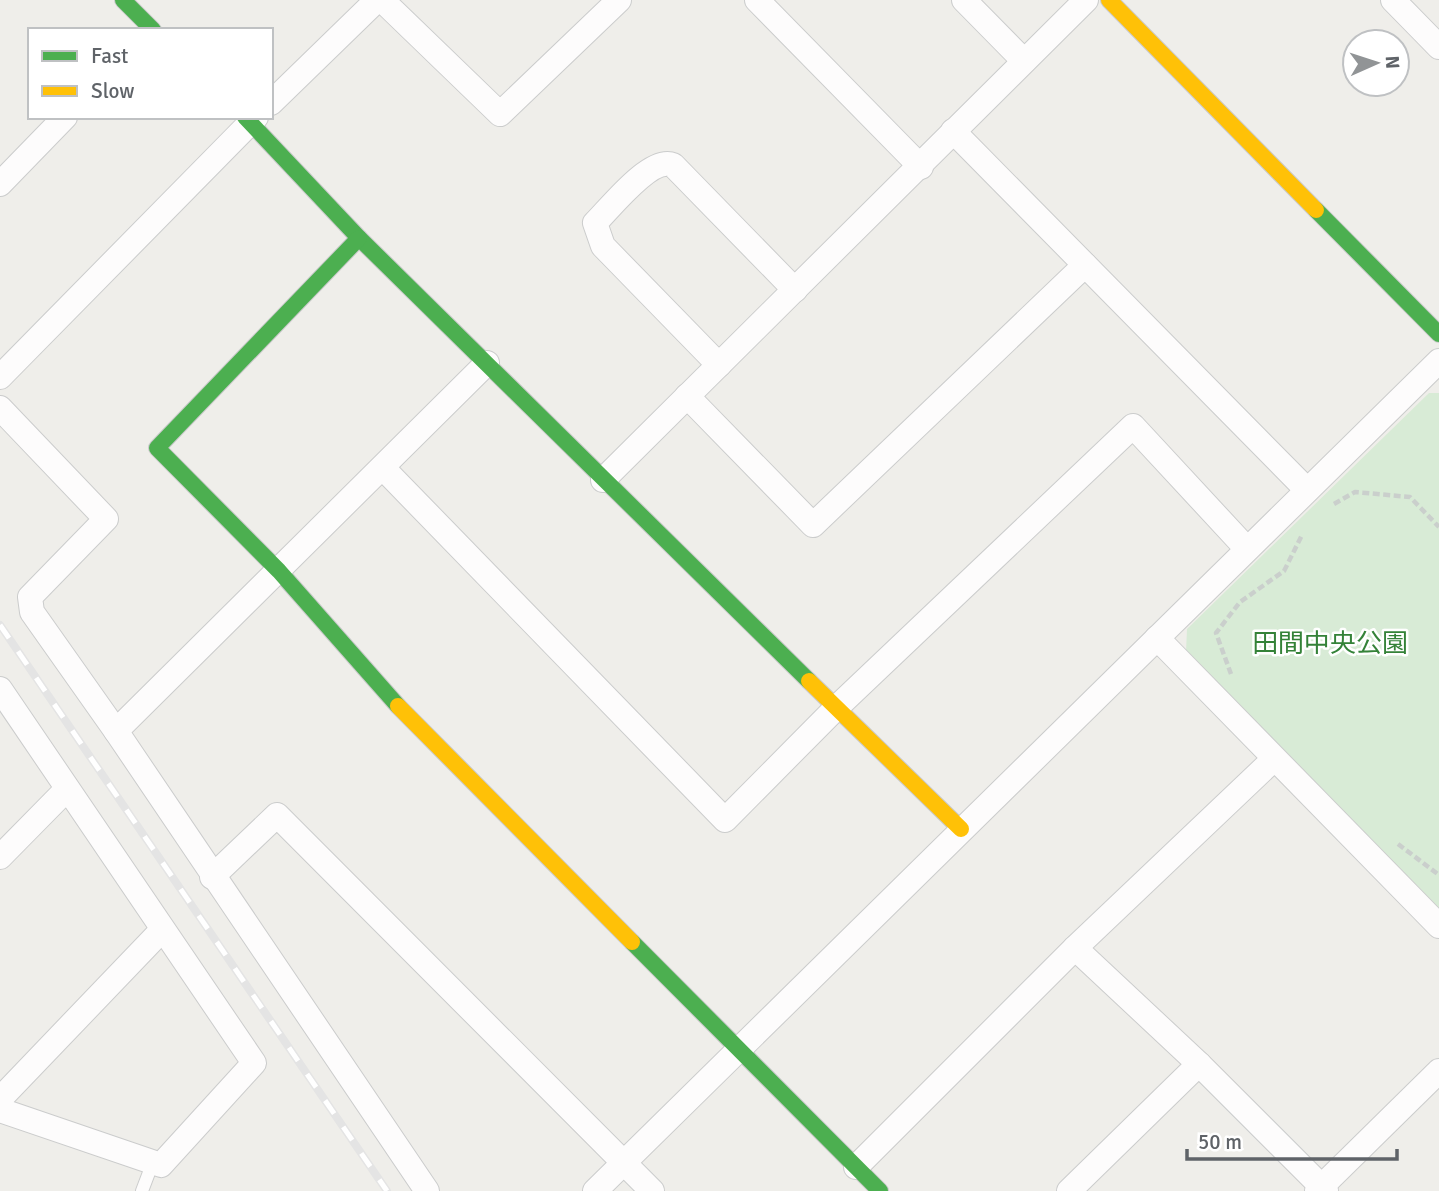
<svg xmlns="http://www.w3.org/2000/svg" width="1439" height="1191" font-family="Signika,'Noto Sans JP',sans-serif">
  <rect width="100%" height="100%" fill="#efeeea"/>
  <path fill="#d8ebd6" d="M1429,393H1439V908L1186,652L1187,629Z"/>
  <g fill="none" stroke-linecap="round" stroke-linejoin="round">
    <defs>
      <path id="lane" d="M142,1191L153,1162"/>
      <g id="street">
        <path d="M382,0L500,114L619,0"/>
        <path d="M757,0L921,167"/>
        <path d="M964,0L1024,61"/>
        <path d="M1393,0L1439,47"/>
        <path d="M271,103L377,0"/>
        <path d="M953,131L1307,490"/>
        <path d="M0,184L65,117"/>
        <path d="M719,365L603,246L595,223C611,207 651,156 673,165L795,290"/>
        <path d="M0,377L256,117"/>
        <path d="M687,396L813,525L1085,265"/>
        <path d="M0,408L106,519L30,597L32,612L116,731L427,1191"/>
        <path d="M383,468L725,820L835,709L1133,426L1247,549"/>
        <path d="M603,480L1086,0"/>
        <path d="M1157,638L1439,926"/>
        <path d="M0,689L254,1063L161,1165L0,1110"/>
        <path d="M116,731L487,363"/>
        <path d="M0,857L67,789"/>
        <path d="M212,877L277,815L652,1191"/>
        <path d="M1075,948L1199,1064L1326,1191"/>
        <path d="M0,1099L161,931"/>
        <path d="M856,1167L1075,948L1274,759"/>
        <path d="M595,1191L1439,361"/>
        <path d="M1069,1191L1199,1064"/>
        <path d="M1317,1191L1439,1071"/>
      </g>
      <g id="fast">
        <path d="M123,0L153,30"/>
        <path d="M245,117L359,238L809,681"/>
        <path d="M1316,210L1439,334"/>
        <path d="M359,238L157,448L279,571L398,706"/>
        <path d="M632,942L880,1191"/>
      </g>
      <g id="slow">
        <path d="M1109,0L1316,210"/>
        <path d="M809,681L961,829"/>
        <path d="M398,706L632,942"/>
      </g>
    </defs>
    <use href="#lane" stroke="#cbcccc" stroke-width="14"/>
    <use href="#street" stroke="#cbcccc" stroke-width="26"/>
    <use href="#fast" stroke="#cacacb" stroke-width="18"/>
    <use href="#slow" stroke="#cacacb" stroke-width="18"/>
    <g stroke="#cacfcc" stroke-width="4.5" stroke-dasharray="7 3.5" stroke-linecap="butt">
      <path d="M1334,504L1355,492L1410,497L1439,527"/>
      <path d="M1231,674L1216,633L1240,602L1284,571L1302,535"/>
      <path d="M1398,844L1439,875"/>
    </g>
    <use href="#lane" stroke="#fdfcfc" stroke-width="12"/>
    <use href="#street" stroke="#fdfcfc" stroke-width="24"/>
    <use href="#fast" stroke="#4caf50" stroke-width="16"/>
    <use href="#slow" stroke="#ffc107" stroke-width="16"/>
    <defs>
      <path id="rail" d="M0,625L387,1191"/>
    </defs>
    <use href="#rail" stroke="#e4e4e4" stroke-width="8"/>
    <use href="#rail" stroke="#fff" stroke-width="5" stroke-dasharray="16" stroke-linecap="butt"/>
  </g>
  <g text-anchor="middle" dominant-baseline="central" stroke-width="5" stroke-linejoin="round" paint-order="stroke">
    <g font-size="26" fill="#348238" stroke="#fff">
      <text x="1330" y="644">田間中央公園</text>
    </g>
  </g>
  <rect x="28" y="28" width="245" height="91" fill="#ffffff" stroke="#bfc1c3" stroke-width="2"/>
  <rect x="42" y="51" width="35" height="10" fill="#4caf50" stroke="#bfc1c3" stroke-width="2"/>
  <text x="91" y="63" font-size="21" fill="#5f6368">Fast</text>
  <rect x="42" y="86" width="35" height="10" fill="#ffc107" stroke="#bfc1c3" stroke-width="2"/>
  <text x="91" y="98" font-size="21" fill="#5f6368">Slow</text>
  <g transform="translate(1376 63) rotate(87)"><circle r="33" fill="#ffffff" stroke="#bfc1c3" stroke-width="2"/>
  <path d="M0-5L12 26L0 18L-12 26Z" fill="#919496"/>
  <text y="-10" font-size="19" font-weight="bold" text-anchor="middle" fill="#5f6368">N</text>
  </g>
  <path d="M1187 1149v10h210v-10" fill="none" stroke="#5f6368" stroke-width="3.5"/>
  <text x="1198" y="1149" font-size="21" fill="#5f6368" stroke="#ffffff" stroke-width="5" paint-order="stroke">50 m</text>
</svg>
